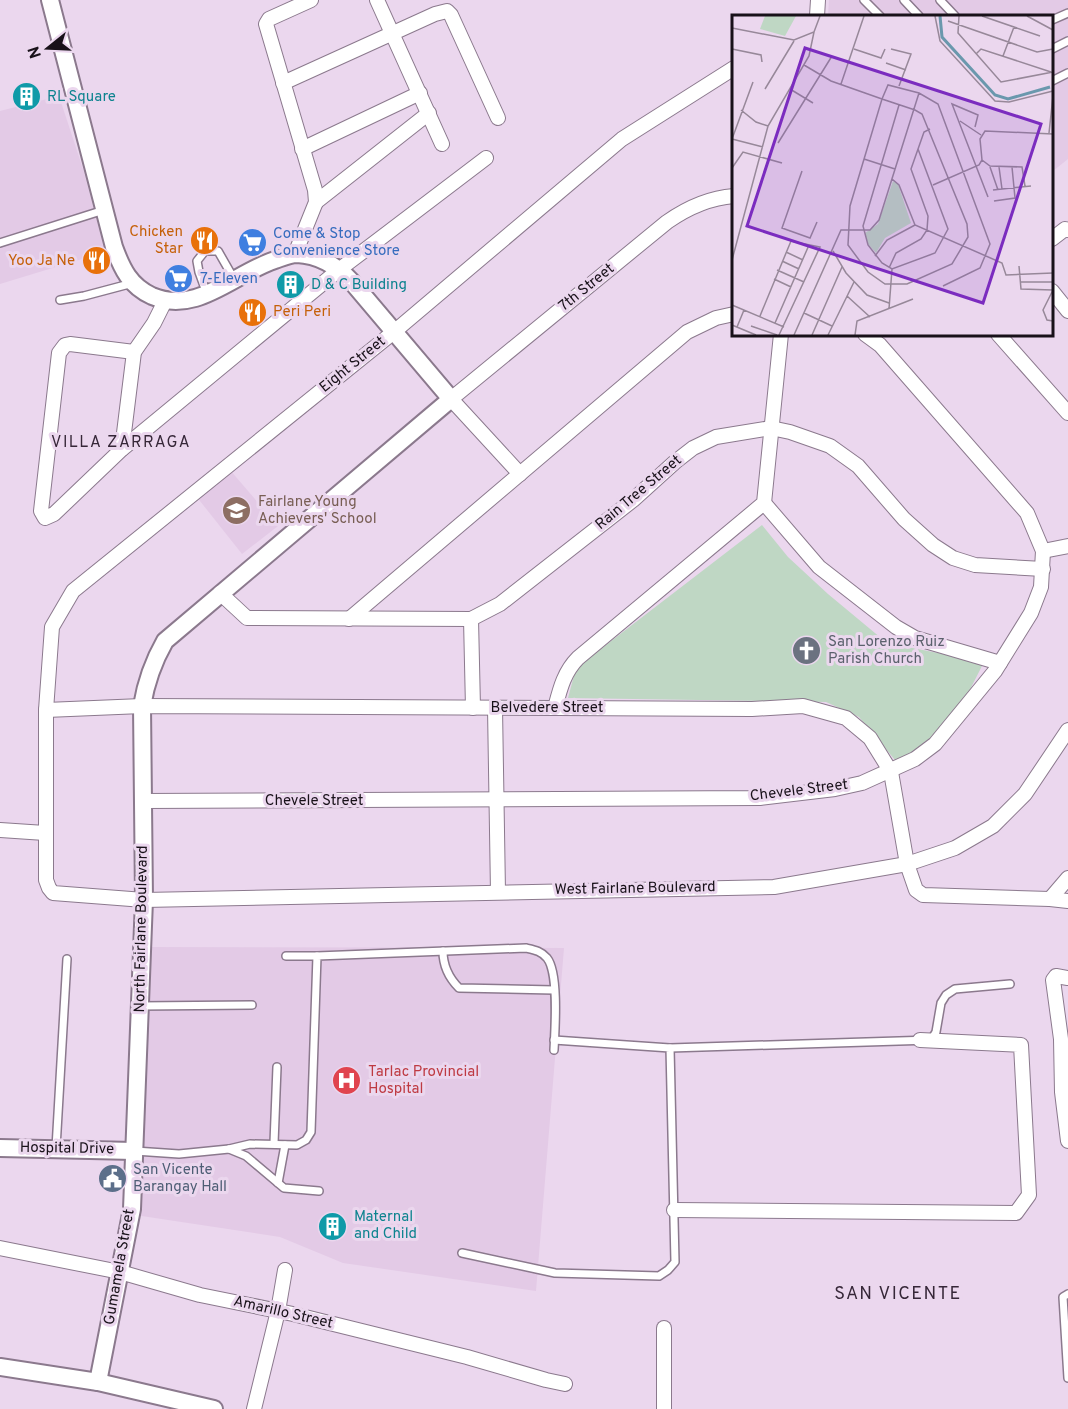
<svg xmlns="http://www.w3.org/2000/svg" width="1068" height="1409" font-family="Overpass,sans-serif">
  <rect width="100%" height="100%" fill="#ebd7ee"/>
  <g fill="#e3cae6">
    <path d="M829,0H1068V159L1053,171L1052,169V16H828Z"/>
    <path d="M59,96L84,172L105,252L0,284V111Z"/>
    <path d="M230,470L278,526L242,554L196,496Z"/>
    <path d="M147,947L564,948L536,1291L343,1263L280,1237L135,1215Z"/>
  </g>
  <path fill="#bfd7c4" d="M762,525L788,557L828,594L887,643L984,662L952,725L916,754L895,760L859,717L826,702L568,698L576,668Z"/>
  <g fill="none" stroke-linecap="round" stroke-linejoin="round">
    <defs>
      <g id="service">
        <path d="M864,0L880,16"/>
        <path d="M904,0L919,16"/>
        <path d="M940,0L955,16"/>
        <path d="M1052,20L1068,13"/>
        <path d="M1052,49L1068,41"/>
        <path d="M1052,81L1068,73"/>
        <path d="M0,243L104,210"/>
        <path d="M207,294L199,272L197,261L205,251H218L234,279"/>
        <path d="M60,300L84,296L133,283"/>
        <path d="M443,951C443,966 448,977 459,988L554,990"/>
        <path d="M286,956H317"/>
        <path d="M140,1006L252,1005"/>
        <path d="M670,1048L931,1040L936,1032L941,1003L946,995L955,989L1010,984"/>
        <path d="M274,1143L277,1067"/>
        <path d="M56,1148L67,959"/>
        <path d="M229,1149L246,1156L284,1188L319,1191"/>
        <path d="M135,1151L179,1154L229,1149L250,1144L297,1145L306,1140L311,1132L317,956L526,948C535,950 541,951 547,958C559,973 555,1029 554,1050"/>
        <path d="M278,1183L285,1145"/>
        <path d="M462,1253L555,1273L659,1276L668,1270L675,1262L670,1048L554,1040"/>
        <path d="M1068,1294L1063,1297L1068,1378"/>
      </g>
      <g id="minor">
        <path d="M377,0L442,144"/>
        <path d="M817,16L818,0"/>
        <path d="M734,68L622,139L395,331L73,591L52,627L46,710V880L49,888L53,893L144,900L774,887L907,864L955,848L993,826L1025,794L1068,730"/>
        <path d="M283,83L435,14L447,11L451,15L498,118"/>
        <path d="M302,149L420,93"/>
        <path d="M316,202L429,113"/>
        <path d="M1052,239L1065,229L1068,230"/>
        <path d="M295,254L316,202L315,190L266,24L269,19L311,0"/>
        <path d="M1052,291L1068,311"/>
        <path d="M998,334L1068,413"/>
        <path d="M134,352L70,344L65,345L59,353L41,511L45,518L54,514L122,449L340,269L486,158"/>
        <path d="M122,449L134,352L154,323L165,301"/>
        <path d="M520,474L451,399L667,222C687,208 708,198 734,196"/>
        <path d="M764,503L819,567L896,627L915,638L1000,663"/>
        <path d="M1043,551L1068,546"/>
        <path d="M220,593L247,618L471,619L500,604L633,500L675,462L693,448L716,437L771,428L790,432L830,446L858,466L904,519L933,545L953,558L975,565L1043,569"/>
        <path d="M349,619L687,332L716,318L734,314"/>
        <path d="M471,619L473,708"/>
        <path d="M495,708L498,892"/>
        <path d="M555,708C560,689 564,672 578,658L764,503L781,334"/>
        <path d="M46,710L142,706L752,709L803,706L846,718L870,738L891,772L907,864L916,890L923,895L1050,899L1068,901"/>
        <path d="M144,801L760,798L835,789L862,783L915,759L935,744L995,671L1031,613L1041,587L1043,551L1027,513L880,345L865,334"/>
        <path d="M0,830L45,833"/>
        <path d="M1050,899L1068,878"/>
        <path d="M1068,978L1056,976L1053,980L1061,1039L1062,1092L1068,1141"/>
        <path d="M674,1210L1016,1213L1029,1195L1021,1045L920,1040"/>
        <path d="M0,1248L120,1272L200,1295L293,1314L467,1357L546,1380L565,1384"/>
        <path d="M254,1409L278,1311L285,1270"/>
        <path d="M664,1409V1328"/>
      </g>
      <g id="tertiary">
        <path d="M50,0L114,247C122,269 130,286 152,296C197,315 233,274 275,260C281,258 290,254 297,254C319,255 338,267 352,282L451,399L165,641C153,662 146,682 142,706L144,900L132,1209L98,1382"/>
        <path d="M0,1148L134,1151"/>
        <path d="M0,1367L98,1382L214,1409"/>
      </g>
    </defs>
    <use href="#service" stroke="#8b798d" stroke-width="10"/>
    <use href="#minor" stroke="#8b798d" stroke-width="16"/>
    <use href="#tertiary" stroke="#8b798d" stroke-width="20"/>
    <use href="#service" stroke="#fff" stroke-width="7"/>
    <use href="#minor" stroke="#fff" stroke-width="14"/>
    <use href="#tertiary" stroke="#fff" stroke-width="16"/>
  </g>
  <defs>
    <symbol id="building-disc" viewBox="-11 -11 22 22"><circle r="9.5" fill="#0f9aa8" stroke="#ebd7ee"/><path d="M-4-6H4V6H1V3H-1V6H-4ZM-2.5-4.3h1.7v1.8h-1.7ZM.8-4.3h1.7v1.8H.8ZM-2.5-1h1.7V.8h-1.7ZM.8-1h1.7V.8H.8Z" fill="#fff"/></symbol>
    <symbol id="restaurant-disc" viewBox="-11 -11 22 22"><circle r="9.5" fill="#e8710a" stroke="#ebd7ee"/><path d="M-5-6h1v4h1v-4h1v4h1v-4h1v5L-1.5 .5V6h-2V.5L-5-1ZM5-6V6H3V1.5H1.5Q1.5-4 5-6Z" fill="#fff"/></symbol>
    <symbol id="supermarket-disc" viewBox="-11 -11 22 22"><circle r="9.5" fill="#3f7fe0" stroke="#ebd7ee"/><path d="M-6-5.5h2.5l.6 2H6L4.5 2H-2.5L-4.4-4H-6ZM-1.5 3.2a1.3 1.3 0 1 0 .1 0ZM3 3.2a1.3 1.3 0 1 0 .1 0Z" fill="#fff"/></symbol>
    <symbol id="school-disc" viewBox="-11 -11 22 22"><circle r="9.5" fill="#8d6e63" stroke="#ebd7ee"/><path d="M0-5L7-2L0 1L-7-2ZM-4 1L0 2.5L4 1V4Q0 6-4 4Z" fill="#fff"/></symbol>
    <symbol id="church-disc" viewBox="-11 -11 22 22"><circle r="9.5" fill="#6b7280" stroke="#ebd7ee"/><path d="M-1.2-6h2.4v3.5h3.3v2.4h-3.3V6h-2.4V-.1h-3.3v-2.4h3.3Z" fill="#fff"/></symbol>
    <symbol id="hospital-disc" viewBox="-11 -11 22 22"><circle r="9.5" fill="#e0444e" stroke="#ebd7ee"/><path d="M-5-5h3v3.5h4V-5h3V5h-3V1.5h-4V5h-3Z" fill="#fff"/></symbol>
    <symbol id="civic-disc" viewBox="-11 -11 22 22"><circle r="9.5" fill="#5c6f8a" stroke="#ebd7ee"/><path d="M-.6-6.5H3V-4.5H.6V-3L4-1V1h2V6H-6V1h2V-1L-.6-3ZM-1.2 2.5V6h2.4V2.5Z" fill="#fff"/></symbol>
  </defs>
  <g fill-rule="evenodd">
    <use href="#building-disc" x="10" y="80" width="33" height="33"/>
    <use href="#restaurant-disc" x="188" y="224" width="33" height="33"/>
    <use href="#supermarket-disc" x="236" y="226" width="33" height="33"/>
    <use href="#restaurant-disc" x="80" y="244" width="33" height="33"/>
    <use href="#supermarket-disc" x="162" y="262" width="33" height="33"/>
    <use href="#building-disc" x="274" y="268" width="33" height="33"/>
    <use href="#restaurant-disc" x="236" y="296" width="33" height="33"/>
    <use href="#school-disc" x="220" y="494" width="33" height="33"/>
    <use href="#church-disc" x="790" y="634" width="33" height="33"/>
    <use href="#hospital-disc" x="330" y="1064" width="33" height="33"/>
    <use href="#civic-disc" x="96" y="1162" width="33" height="33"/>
    <use href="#building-disc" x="316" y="1210" width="33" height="33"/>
  </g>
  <g text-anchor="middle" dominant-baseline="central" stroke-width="6" stroke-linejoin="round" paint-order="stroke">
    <g font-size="15" fill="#0d838f" stroke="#ebd7ee" text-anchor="start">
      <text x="47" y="97">RL Square</text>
      <text x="311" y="285">D &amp; C Building</text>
      <text x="354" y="1217">Maternal<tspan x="354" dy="17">and Child</tspan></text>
    </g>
    <g font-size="15" fill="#c56008" stroke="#ebd7ee" text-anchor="end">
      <text x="183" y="232">Chicken<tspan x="183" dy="17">Star</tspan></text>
      <text x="75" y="261">Yoo Ja Ne</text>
      <text x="273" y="312" text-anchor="start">Peri Peri</text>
    </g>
    <g font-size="15" fill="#366cbe" stroke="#ebd7ee" text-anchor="start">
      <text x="273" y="234">Come &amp; Stop<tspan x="273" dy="17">Convenience Store</tspan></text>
      <text x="200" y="279">7-Eleven</text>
    </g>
    <g font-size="15" fill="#181119" stroke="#ebd7ee">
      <text transform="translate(587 288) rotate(-39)">7th Street</text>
      <text transform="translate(353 365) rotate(-39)">Eight Street</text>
      <text transform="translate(639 493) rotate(-40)">Rain Tree Street</text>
      <text x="547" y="708">Belvedere Street</text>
      <text transform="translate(799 791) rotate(-7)">Chevele Street</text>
      <text x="314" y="801">Chevele Street</text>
      <text transform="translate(635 889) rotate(-1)">West Fairlane Boulevard</text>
      <text transform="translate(142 929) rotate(-89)">North Fairlane Boulevard</text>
      <text transform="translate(67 1149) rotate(1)">Hospital Drive</text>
      <text transform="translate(120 1267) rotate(-80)">Gumamela Street</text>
      <text transform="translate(283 1313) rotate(13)">Amarillo Street</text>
    </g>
    <g font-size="15" fill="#785e54" stroke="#ebd7ee" text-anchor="start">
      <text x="258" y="502">Fairlane Young<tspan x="258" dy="17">Achievers' School</tspan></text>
    </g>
    <g font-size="15" fill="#5b616d" stroke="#ebd7ee" text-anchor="start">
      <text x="828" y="642">San Lorenzo Ruiz<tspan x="828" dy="17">Parish Church</tspan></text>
    </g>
    <g font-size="15" fill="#be3a42" stroke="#ebd7ee" text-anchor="start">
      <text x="368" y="1072">Tarlac Provincial<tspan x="368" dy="17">Hospital</tspan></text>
    </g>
    <g font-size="15" fill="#4e5e75" stroke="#ebd7ee" text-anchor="start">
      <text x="133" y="1170">San Vicente<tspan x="133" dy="17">Barangay Hall</tspan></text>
    </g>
    <g font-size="16" letter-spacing="1.5" fill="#362738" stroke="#ebd7ee">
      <text x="121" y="443">VILLA ZARRAGA</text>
    </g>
    <g font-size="18" letter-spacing="1.5" fill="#362738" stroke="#ebd7ee">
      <text x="898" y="1294">SAN VICENTE</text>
    </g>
  </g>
  <g transform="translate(732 15)">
    <rect width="321" height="321" fill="#ebd7ee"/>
    <path d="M33,1H64L53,21L28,14ZM161,166L166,169L179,208L153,223L144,238L136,229L133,218L146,209Z" fill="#bfd7c4"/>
    <path fill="none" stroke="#6a98ad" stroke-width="3" d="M208,1L210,22L263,80L276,84L318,72"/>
    <path fill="none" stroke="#978899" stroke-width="1.5" d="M203,1L208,26L263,86L277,87L321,76M227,1L226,18L269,67L321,57M250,1L308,21M295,1L321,15M216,6L305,37L321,34M0,13L62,25L82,17L88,1M0,34L29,40L30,47M122,34L149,43L153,34M159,34L179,39L167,71M244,39L249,34L319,57M271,41L282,12M154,48L174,55M72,50L99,66L150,84L183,95L190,99L235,209L236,222L220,249L175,269H153L136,257L116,230L118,191L150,84L156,70L187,78L206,89L258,229L248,253L211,271M109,69L132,1M33,74L62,26M58,74L81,88M167,90L131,211L136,230L150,248L160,254L203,238L216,214L186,134M9,95L24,107L36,111M228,106L249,120M243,112L246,100L220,89L256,182M317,118L321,81M0,124L21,67M0,124L31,132M46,128L100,41M132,144L163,154M250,145L258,151L290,152L293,171M258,152L266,175M267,152L270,174M0,153L11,137L50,148M70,156L50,213L78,223L85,207M160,164L167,170L183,210L270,248L274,260L321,258M201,170L247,150L250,145L248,124L253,116L321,119M261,175L299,171M262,186L283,183L280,152M101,236L114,258L135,280L157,288M54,237L71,245M143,241L155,225L183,210M0,245L36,111L77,41L82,17M50,246L67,254M287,251L289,274L321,275M157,253L164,238L189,224L195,215L196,201L179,154L192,117L198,114M45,255L72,267M42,264L59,272M288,267H321M321,275L311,295L315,305L321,306M115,281L138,302M0,290L52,312M157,294L160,254M72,298L100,311M28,301L59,226L88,232L47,320M43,308L77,230M0,310L24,320M19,311L45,320M5,312L12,295M62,320L109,215H138L147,205L187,78M80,320L110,252M96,320L122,267M123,320L125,306L181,284"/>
    <path fill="#7b2cbf" fill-opacity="0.15" stroke="#7b2cbf" stroke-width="3" d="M73,33L309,109L251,288L15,211Z"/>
    <rect width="321" height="321" fill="none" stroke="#181119" stroke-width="3"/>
  </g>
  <g transform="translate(48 48) rotate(252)" stroke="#ebd7ee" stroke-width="4.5" paint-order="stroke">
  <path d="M0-4.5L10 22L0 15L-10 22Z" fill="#181119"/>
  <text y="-9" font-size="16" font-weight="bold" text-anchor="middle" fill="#181119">N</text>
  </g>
</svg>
